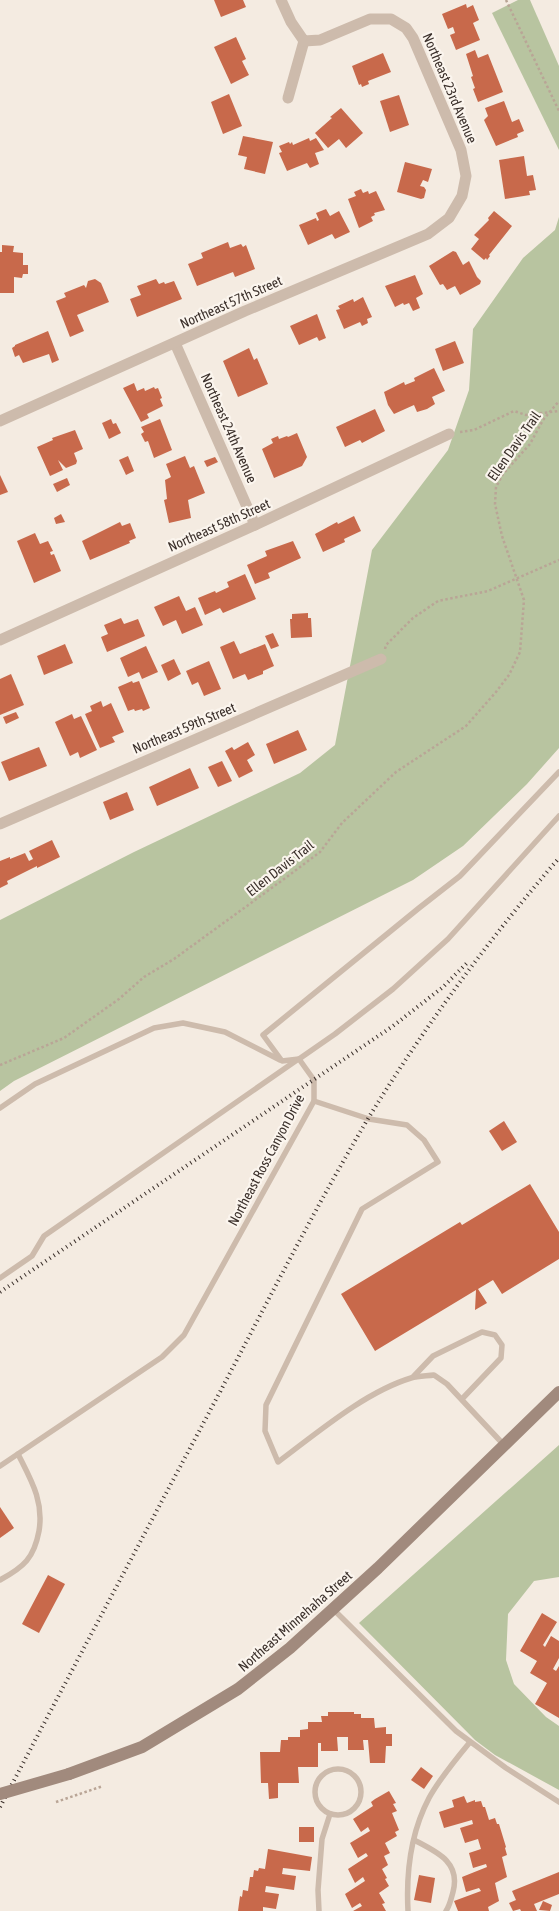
<svg xmlns="http://www.w3.org/2000/svg" width="559" height="1911" font-family="'Asap Condensed',sans-serif">
  <rect width="100%" height="100%" fill="#f4ebe1"/>
  <g fill="#b8c4a0">
    <path d="M518,0H530L559,66V150L492,13Z"/>
    <path d="M559,217V748L527,784L463,846L413,880L14,1081L0,1091V920L134,852L300,773L335,745L372,550L448,450L469,390L473,329L523,258L555,230Z"/>
    <path d="M559,1445V1577L534,1581L508,1614L506,1660L514,1684L546,1717L559,1726V1790L495,1755L475,1740L359,1623Z"/>
  </g>
  <g fill="#c8694b">
    <path d="M214,0H243L246,7L221,17Z"/>
    <path d="M466,4L467,8L473,5L479,20L473,23L480,40L456,50L450,35L455,33L453,27L448,29L442,14Z"/>
    <path d="M236,37L246,59L242,61L249,75L231,84L214,47Z"/>
    <path d="M475,50L478,58L488,54L503,92L478,102L473,89L475,88L471,77L473,76L466,54Z"/>
    <path d="M383,53L391,72L368,81L369,84L362,87L361,84L359,85L352,66Z"/>
    <path d="M229,94L242,126L223,134L211,102Z"/>
    <path d="M399,95L409,125L390,132L380,101Z"/>
    <path d="M504,101L512,122L519,119L524,131L517,134L518,137L496,146L484,120L488,116L485,108Z"/>
    <path d="M341,108L363,133L346,148L339,139L328,148L315,133L332,118L330,117Z"/>
    <path d="M243,136L273,142L265,174L244,169L247,157L238,155Z"/>
    <path d="M309,138L310,141L316,138L324,150L315,153L319,164L310,168L307,163L287,171L279,153L282,152L279,146L289,142L290,144L292,142L293,145Z"/>
    <path d="M524,156L527,176L533,175L536,190L529,191L530,195L505,199L499,160Z"/>
    <path d="M405,162L432,169L428,182L423,180L420,186L424,187L426,190L424,198L421,199L397,192Z"/>
    <path d="M361,189L363,193L368,191L369,194L376,191L385,210L374,213L375,215L371,217L373,221L359,228L348,199L356,196L354,192Z"/>
    <path d="M326,209L330,216L339,211L350,232L335,239L332,234L308,245L299,225L316,218L317,221L319,220L316,213Z"/>
    <path d="M494,211L512,226L489,255L490,256L487,260L486,258L484,260L471,249L479,239L474,235L489,220L488,218Z"/>
    <path d="M228,242L230,248L241,244L243,247L246,245L255,269L235,277L233,272L197,286L188,264L203,258L201,253Z"/>
    <path d="M2,245L14,246L13,252L23,253V265H28V274H23L22,278L14,277V293H0V252H2Z"/>
    <path d="M453,251L456,252L463,265L469,261L477,277L481,281L480,284L460,295L455,286L447,290L443,284L440,285L429,266Z"/>
    <path d="M415,275L423,294L416,298L420,308L413,311L409,303L404,305L403,303L395,307L385,286Z"/>
    <path d="M95,279L101,283L109,302L77,315L84,331L70,337L56,301L66,297L64,293L84,285L86,288L88,281Z"/>
    <path d="M156,279L159,284L164,282L165,284L174,281L182,299L137,317L130,299L141,295L137,286Z"/>
    <path d="M363,297L372,317L367,319L368,323L362,326L360,322L344,329L336,310L340,309L338,306L353,299L354,302Z"/>
    <path d="M317,314L326,338L319,341L317,337L299,345L290,326Z"/>
    <path d="M48,331L59,360L52,363L49,354L23,363L19,355L15,357L12,348L15,346V345Z"/>
    <path d="M455,341L464,363L443,371L435,349Z"/>
    <path d="M249,348L254,360L257,358L268,384L238,397L223,361Z"/>
    <path d="M434,368L445,391L432,397L435,404L427,409L417,412L414,405L394,414L388,405L384,392L404,382L405,385L415,381L414,378Z"/>
    <path d="M134,383L137,391L144,388L145,391L154,387L155,389L158,388L162,398L160,399L163,406L147,414L149,418L141,422L123,388Z"/>
    <path d="M375,409L385,431L362,443L360,440L345,447L336,427Z"/>
    <path d="M111,419L113,424L116,423L121,433L109,439L102,423Z"/>
    <path d="M160,419L172,450L154,458L148,441L145,442L141,434L144,432L141,427Z"/>
    <path d="M75,430L83,449L74,453L77,461L76,464L66,468L58,460L63,470L50,476L37,447L53,440L52,438Z"/>
    <path d="M297,433L307,457L302,466L274,478L262,449L273,443L271,439L278,436L279,439L287,436L288,437Z"/>
    <path d="M128,456L134,471L126,475L119,460Z"/>
    <path d="M185,456L190,468L194,466L205,493L188,500L191,518L169,523L164,500L167,499L165,480L171,477L166,464Z"/>
    <path d="M215,457L218,462L207,467L204,461Z"/>
    <path d="M0,475L8,492L0,495Z"/>
    <path d="M67,478L70,485L57,492L53,484Z"/>
    <path d="M61,514L65,522L56,524L54,518Z"/>
    <path d="M354,516L361,531L344,539L345,542L323,552L315,534L337,522L338,524Z"/>
    <path d="M120,522L122,526L130,523L136,538L129,541L130,543L90,560L82,541Z"/>
    <path d="M35,533L40,544L48,541L53,551L50,552L51,555L54,554L61,571L34,583L17,541Z"/>
    <path d="M293,541L301,558L268,573L270,578L255,584L247,565L267,556L265,551Z"/>
    <path d="M245,574L256,599L223,613L220,608L205,615L198,598L215,591L216,593L229,587L227,582Z"/>
    <path d="M179,596L186,611L195,607L203,625L182,634L176,620L163,626L154,607Z"/>
    <path d="M308,613V618H311L312,637L291,638L290,619H292V614Z"/>
    <path d="M121,618L124,624L138,619L145,636L107,652L101,637L108,634L104,625Z"/>
    <path d="M273,633L279,646L271,649L265,636Z"/>
    <path d="M234,641L240,654L265,644L274,666L263,671V674L248,680L245,674L233,679L220,647Z"/>
    <path d="M65,644L73,663L44,675L37,656Z"/>
    <path d="M146,646L158,672L142,679L139,672L128,677L120,658Z"/>
    <path d="M174,659L181,674L168,681L161,665Z"/>
    <path d="M209,661L221,689L204,696L198,682L192,685L186,671Z"/>
    <path d="M11,674L24,705L0,715V679Z"/>
    <path d="M132,681L133,683L139,681L150,708L143,711L142,709L135,711L134,709L128,711L118,687Z"/>
    <path d="M101,701L103,707L111,703L124,732L112,737L115,742L100,748L85,714L92,711L90,706Z"/>
    <path d="M16,712L19,718L6,724L3,717Z"/>
    <path d="M72,714L74,719L81,716L97,750L80,758L78,752L70,756L55,722Z"/>
    <path d="M298,730L307,750L274,764L266,744Z"/>
    <path d="M248,742L255,755L247,760L253,771L239,778L225,751L232,747L234,750Z"/>
    <path d="M39,747L47,766L9,781L1,762Z"/>
    <path d="M222,761L232,781L218,787L208,767Z"/>
    <path d="M190,768L199,788L157,806L149,787Z"/>
    <path d="M127,792L134,810L110,820L103,802Z"/>
    <path d="M52,840L60,857L37,868V866L7,881L8,884L0,888V861L10,857V859L25,853L29,861L33,859L29,851Z"/>
    <path d="M504,1121L517,1142L502,1151L489,1131Z"/>
    <path d="M530,1184L559,1232V1259L502,1294L493,1280L478,1289L487,1303L475,1310L476,1290L375,1351L341,1294L460,1222L462,1225Z"/>
    <path d="M0,1507L14,1528L0,1538Z"/>
    <path d="M48,1575L65,1584L39,1633L22,1624Z"/>
    <path d="M542,1613L557,1622L543,1645L545,1647L551,1636L559,1641V1658L553,1669L556,1671L559,1666V1718L535,1704L547,1683L530,1673L537,1661L520,1651Z"/>
    <path d="M328,1712H354V1714H361V1718H374L375,1728L386,1727V1734H392V1746H386L385,1763H370L368,1740H363L364,1750H348V1737H337L338,1751H321V1743H318V1767H298L299,1783H278V1798L269,1799L268,1783H261L260,1752H280L281,1740H288V1737H300V1730L308,1729V1722H322L321,1716H328Z"/>
    <path d="M421,1767L433,1776L424,1789L411,1780Z"/>
    <path d="M389,1791L396,1803L393,1804L397,1811L392,1813L399,1830L395,1832L397,1836L385,1843L390,1853L384,1856L388,1865L382,1869L387,1878L385,1879L389,1886L379,1893L385,1903L382,1904L386,1911H353L362,1906L360,1903L352,1908L345,1894L365,1881L363,1877L355,1883L348,1869L368,1856L366,1853L358,1858L350,1843L370,1831L368,1827L361,1832L353,1819L373,1806L371,1802L375,1799Z"/>
    <path d="M464,1796L467,1803L475,1800V1802L481,1801L483,1807H485L489,1820L495,1818L497,1824H499L506,1847L505,1848L507,1855L502,1857L507,1877L495,1883L499,1901L488,1907L489,1911H458L454,1901L481,1891L479,1888L466,1892L462,1877L487,1867L486,1864L473,1868L469,1853L481,1849L478,1839L465,1843L460,1828L473,1824L472,1820L444,1828L439,1812L454,1807L452,1800Z"/>
    <rect x="299" y="1827" width="15" height="15"/>
    <path d="M268,1849L312,1857L310,1871L283,1868L282,1874L296,1876L294,1890L266,1886L265,1892L279,1894L276,1909L263,1907V1911H238L240,1896L242,1897L243,1890L248,1891L250,1877H253L254,1870L258,1871L259,1868L265,1869Z"/>
    <path d="M559,1872V1894L534,1904L537,1911H521L520,1909L513,1911L509,1903L516,1900L512,1891Z"/>
    <path d="M419,1875L435,1878L431,1903L414,1900Z"/>
    <path d="M543,1901L552,1905L550,1911L539,1910Z"/>
  </g>
  <g fill="none" stroke-linecap="round" stroke-linejoin="round">
    <g stroke="#b9a596" stroke-width="2.5" stroke-dasharray="2.5 2.5" stroke-linecap="butt">
      <path d="M506,0L559,111"/>
      <path d="M460,432L474,430L514,411L526,415L559,411"/>
      <path d="M385,649L386,645L413,618L438,601L488,591L559,560"/>
      <path d="M0,1065L64,1038L119,999L144,977L174,959L284,879L320,852L342,823L396,772L466,726L496,692L509,675L520,652L524,600L502,536L495,504L496,487L503,474L530,444L543,420L559,401"/>
      <path d="M56,1802L103,1786"/>
    </g>
    <g stroke="#cdbbac" stroke-width="5.5">
      <path d="M299,1059L282,1061L263,1035L419,908L460,876L559,772"/>
      <path d="M314,1101L369,1119L407,1125L424,1140L438,1162L362,1209L266,1405L265,1431L278,1462C317,1433 365,1392 411,1378C418,1376 427,1376 434,1375L447,1384L504,1445"/>
      <path d="M0,1108L35,1084L154,1028L183,1023L225,1032L280,1060"/>
      <path d="M0,1278L32,1256L44,1236L297,1060"/>
      <path d="M413,1377L433,1356L482,1332L495,1335L502,1345L501,1358L462,1399"/>
      <path d="M0,1466L162,1357L184,1335L314,1101V1080L299,1059L335,1034L393,989L448,939L559,816"/>
      <path d="M0,1580C24,1567 34,1558 39,1531C44,1501 31,1480 18,1454"/>
      <path d="M333,1609L456,1731L506,1768L559,1802"/>
      <circle cx="338" cy="1792" r="23"/>
      <path d="M414,1840C437,1852 461,1862 453,1892C451,1899 450,1905 446,1911"/>
      <path d="M319,1911L318,1890L322,1839L330,1814"/>
      <path d="M408,1911C406,1873 411,1832 429,1798C440,1778 456,1759 470,1742"/>
    </g>
    <g stroke="#cdbbac" stroke-width="11">
      <path d="M288,98L304,41"/>
      <path d="M175,343L255,525"/>
      <path d="M0,421L245,311L428,234L449,218L462,196L466,176L461,150L413,38L406,28L391,19H370L320,40L304,41L291,22L281,0"/>
      <path d="M0,640L255,525L449,434"/>
      <path d="M0,824L381,659"/>
    </g>
    <path stroke="#a18a7d" stroke-width="12" d="M69,1774L142,1747L238,1689L290,1648L378,1568L559,1392"/>
    <g stroke="#3b302b" stroke-width="4" stroke-dasharray="1 4" stroke-linecap="butt">
      <path d="M0,1292L393,1026L443,987L469,961"/>
      <path d="M0,1807C73,1668 147,1529 221,1390C269,1299 316,1206 369,1117C425,1026 489,939 559,858"/>
    </g>
    <path stroke="#a18a7d" stroke-width="12" d="M0,1794L69,1774"/>
  </g>
  <g text-anchor="middle" dominant-baseline="central" stroke-width="4.5" stroke-linejoin="round" paint-order="stroke">
    <g font-size="14" fill="#3b302b" stroke="#fbf5ee">
      <text transform="translate(450 88) rotate(67)">Northeast 23rd Avenue</text>
      <text transform="translate(231 302) rotate(-24)">Northeast 57th Street</text>
      <text transform="translate(229 428) rotate(66)">Northeast 24th Avenue</text>
      <text transform="translate(514 446) rotate(-55)">Ellen Davis Trail</text>
      <text transform="translate(219 525) rotate(-24)">Northeast 58th Street</text>
      <text transform="translate(184 728) rotate(-23)">Northeast 59th Street</text>
      <text transform="translate(280 868) rotate(-38)">Ellen Davis Trail</text>
      <text transform="translate(266 1160) rotate(-62)">Northeast Ross Canyon Drive</text>
      <text transform="translate(295 1621) rotate(-41)">Northeast Minnehaha Street</text>
    </g>
  </g>
</svg>
